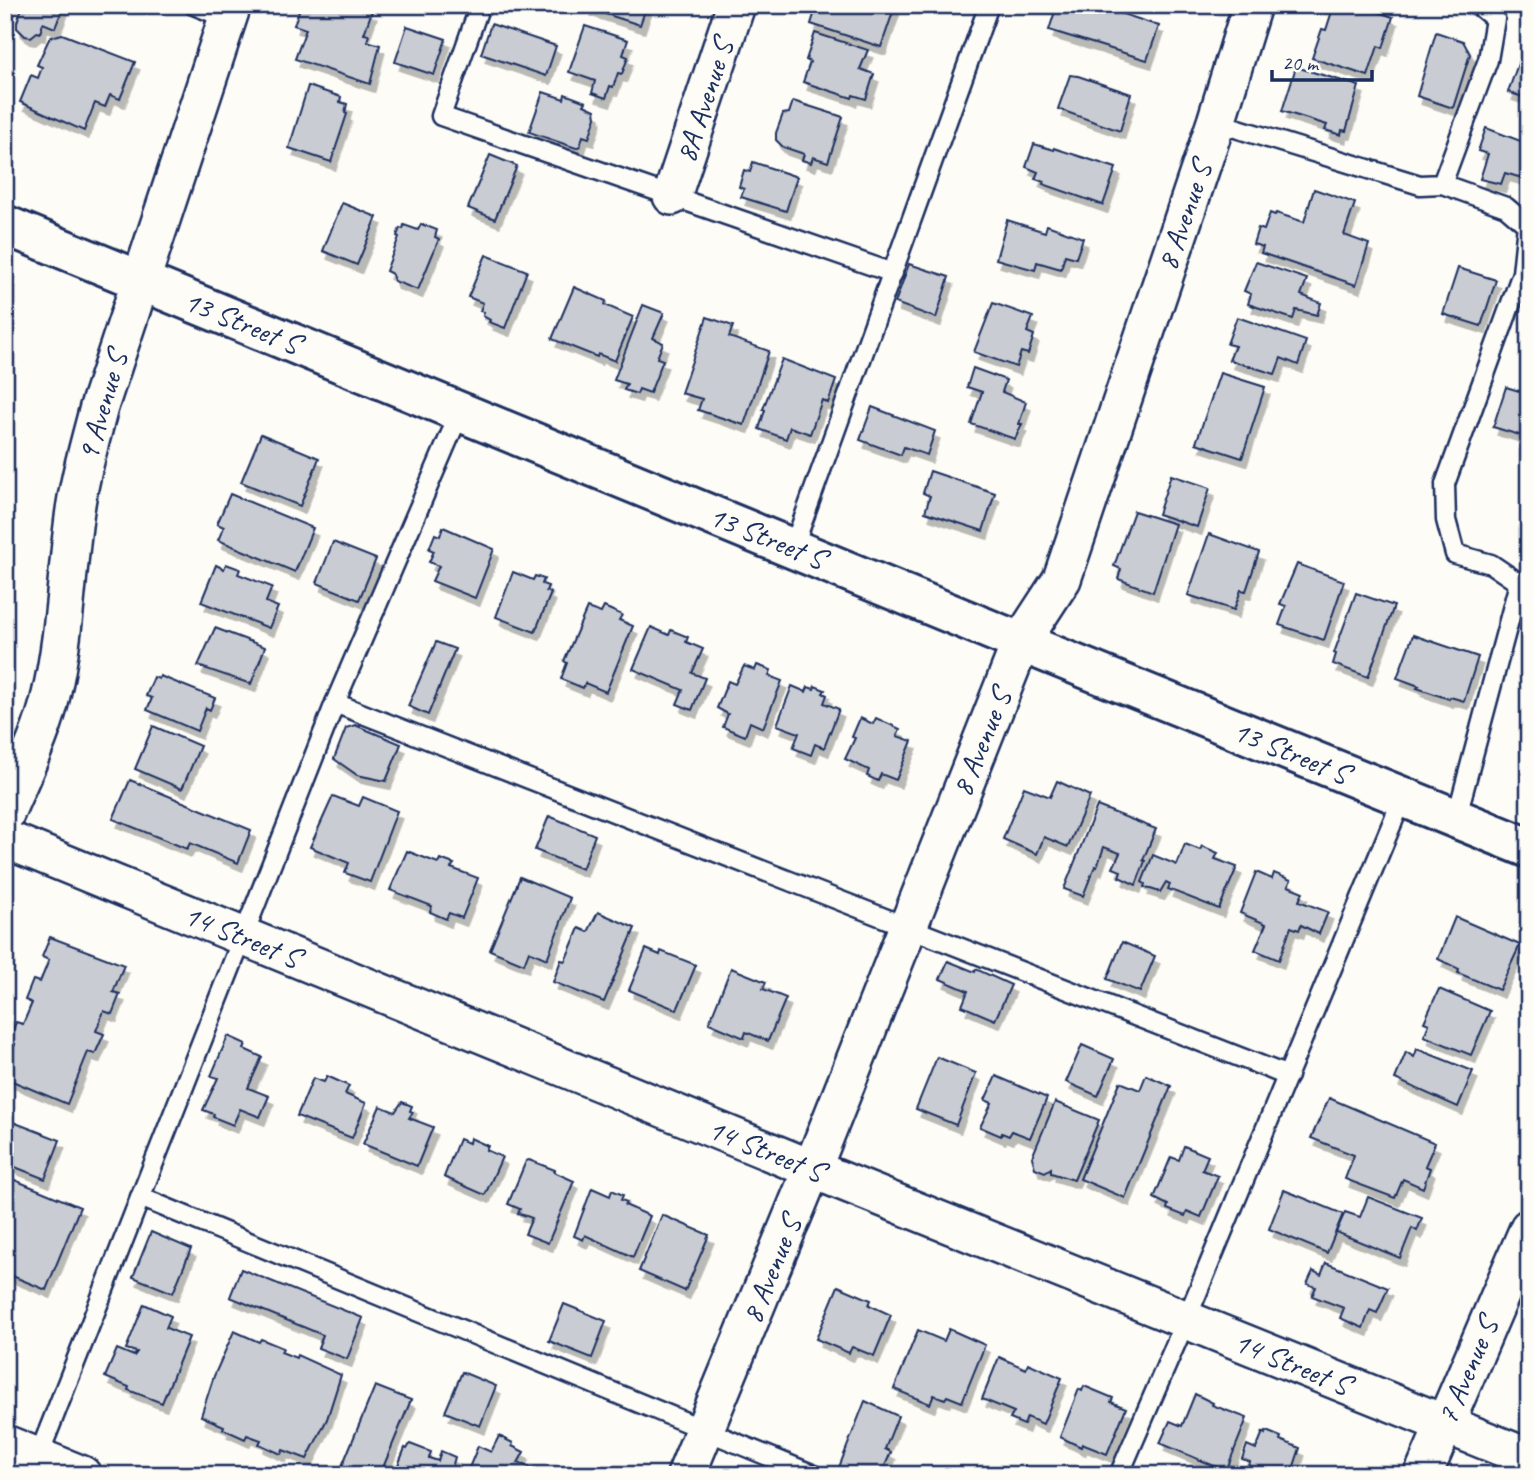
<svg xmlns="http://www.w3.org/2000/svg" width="1534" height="1480" font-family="Caveat,sans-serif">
  <defs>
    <filter id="shadow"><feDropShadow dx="4.5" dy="8" stdDeviation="0" flood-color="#0004"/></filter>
  </defs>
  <rect width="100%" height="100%" fill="#fdfcf7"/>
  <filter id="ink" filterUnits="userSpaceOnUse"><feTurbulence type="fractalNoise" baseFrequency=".0143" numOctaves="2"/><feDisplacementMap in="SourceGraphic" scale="14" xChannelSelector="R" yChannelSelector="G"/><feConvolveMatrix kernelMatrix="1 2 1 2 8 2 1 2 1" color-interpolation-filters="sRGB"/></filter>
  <g filter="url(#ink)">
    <g fill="#c9ccd3" stroke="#1b2f5e" stroke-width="2" filter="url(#shadow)">
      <path d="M23,5H64L55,28L43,23L40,33L37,32L31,37L25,36L17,28V22Z"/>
      <path d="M301,5H356L372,11L364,34L369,35L367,41L380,45L370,84L295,59L306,29L294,25Z"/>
      <path d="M588,5H647L640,25L587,8Z"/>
      <path d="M817,5H893L895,6L881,47L811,24Z"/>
      <path d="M1057,5H1085L1098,9L1099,6L1159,26L1147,60L1049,30Z"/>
      <path d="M1334,5H1357L1393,17L1383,48L1378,46L1368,76L1312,58L1322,29L1326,30Z"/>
      <path d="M491,24L556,46L546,76L481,54Z"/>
      <path d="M407,26L446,39L434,75L395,62Z"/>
      <path d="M585,26L628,40L623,55L628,57L622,74L618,73L613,87L610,86L606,98L592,93L595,81L569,72Z"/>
      <path d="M1436,32L1463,41L1470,54L1453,108L1417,96Z"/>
      <path d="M815,33L868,50L860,69L874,74L866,99L853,95L852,98L803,82L810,62L806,60Z"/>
      <path d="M62,34L135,62L120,99L110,95L105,107L95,103L84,131L20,102L31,75L38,78L42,67L37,65L48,41L51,37Z"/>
      <path d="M1519,61L1529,64V99L1508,92Z"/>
      <path d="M1296,67L1359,86L1346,131L1342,130L1341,135L1325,130L1327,125L1282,111Z"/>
      <path d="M1070,75L1078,76L1131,94L1120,131L1058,109Z"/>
      <path d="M308,86L341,97L340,102L347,104L345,113L347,114L331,162L289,148Z"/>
      <path d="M543,92L564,99L565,94L586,102L584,105L595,110L596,117L589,138L583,136L580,146L576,148L529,132Z"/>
      <path d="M793,101L843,117L828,162L813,157L811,163L802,160L804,154L783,147L776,140V133L783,114L789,113Z"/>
      <path d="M1486,128L1526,143L1522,153L1529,155V159L1522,178L1505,173L1501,184L1480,179L1488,154L1478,151Z"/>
      <path d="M1034,144L1054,150V148L1116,168L1103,205L1043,184L1044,182L1035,179L1038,172L1026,167Z"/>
      <path d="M490,155L517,166L495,219L468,208Z"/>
      <path d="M753,162L797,177L786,211L741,197L744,189L739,187L744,170L750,172Z"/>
      <path d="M1314,189L1355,203L1344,235L1369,244L1356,285L1261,253L1263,247L1253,244L1258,228L1264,230L1270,213L1275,215L1276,213L1304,222Z"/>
      <path d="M342,203L377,217L357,265L323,251Z"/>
      <path d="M1007,220L1045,232L1047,225L1083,238L1076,258L1065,255L1061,269L1037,262L1035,270L996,259Z"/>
      <path d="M421,224L437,230L435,237L439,239L418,290L394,281L392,274L386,271L399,237L397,236L400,228L403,229L404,225L418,230Z"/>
      <path d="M486,255L527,271L505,328L489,322L490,320L483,316L484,312L480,311L483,303L468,297Z"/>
      <path d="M1256,262L1307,279L1301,295L1321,303L1317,315L1296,310L1293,319L1248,304L1251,294L1244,291Z"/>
      <path d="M909,264L949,277L936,318L895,303Z"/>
      <path d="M1458,268L1496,280L1481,326L1443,314Z"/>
      <path d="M574,287L606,301L605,305L633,317L615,361L598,354L597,357L552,339Z"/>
      <path d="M993,303L1033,317L1027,332L1034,335L1028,354L1021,352L1016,367L974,352Z"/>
      <path d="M643,305L664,313L653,338L663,343L657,358L663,360L650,393L639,389L637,394L624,390L627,384L614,380Z"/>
      <path d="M707,317L733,326L729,337L769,351L744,425L698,410L702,399L681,393Z"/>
      <path d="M1237,317L1306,341L1298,365L1281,358L1275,374L1229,360L1235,346L1227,344Z"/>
      <path d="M782,359L836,380L828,403L822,400L810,434L790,427L786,439L759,429L765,410L763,409Z"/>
      <path d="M973,368L1006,380L1002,392L1026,402L1019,424H1022L1015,439L971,424L982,392L967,387Z"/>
      <path d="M1220,373L1265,387L1242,458L1196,443Z"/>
      <path d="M1506,387L1529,394V438L1493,427Z"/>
      <path d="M872,407L935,431L927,455L904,447L901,455L860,440Z"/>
      <path d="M261,434L319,458L300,506L241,482Z"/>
      <path d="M930,471L995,493L983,531L925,512L930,496L923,493Z"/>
      <path d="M1171,475L1210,488L1197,527L1158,514Z"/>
      <path d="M230,494L313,528L295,572L218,540L224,527L217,524Z"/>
      <path d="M1134,511L1175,524L1153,592L1118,579L1121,569L1114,566Z"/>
      <path d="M443,527L494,549L475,598L432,581L439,566L429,562L434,551L429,549L435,534L440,536Z"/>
      <path d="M1209,534L1259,552L1246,591L1241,590L1234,610L1188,595Z"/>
      <path d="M333,542L376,559L359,600L317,583Z"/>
      <path d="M226,564L240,569L238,574L272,587L266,602L278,607L269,628L201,602L216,565L224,569Z"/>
      <path d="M1297,564L1344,581L1324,640L1279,625L1286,606L1280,604Z"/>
      <path d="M513,572L533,580L535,576L544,579L542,584L548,586L546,591L551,593L535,632L496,617Z"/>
      <path d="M1356,593L1394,606L1368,677L1333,664L1336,654L1334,653Z"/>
      <path d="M604,607L622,615L619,620L633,626L606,692L585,683L583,688L561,679L567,663L564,661L587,608L601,613Z"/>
      <path d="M651,627L669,635L671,630L688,637L686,642L703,649L692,673L705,678L692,710L677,704L683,690L633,669Z"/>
      <path d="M215,628L265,647L251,684L198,666Z"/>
      <path d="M1413,635L1478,657L1464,701L1450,697L1449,699L1417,688L1419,686L1397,678Z"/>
      <path d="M436,642L455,649L428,715L408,706Z"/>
      <path d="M757,665L771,670L769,676L782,681L763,728L750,722L745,736L723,727L728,714L717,708L728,681L735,684L744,666L755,670Z"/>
      <path d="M160,676L215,698L210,710L206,708L197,731L147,710L152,698L146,696L154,677L159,679Z"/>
      <path d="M792,686L806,692L808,687L814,689L815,686L825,690L823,693L827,695L824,703L839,709L824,748L815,744L811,755L793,748L799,733L777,725Z"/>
      <path d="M860,718L873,724L876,718L900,729L897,736L912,741L896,780L881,774L878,781L867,776L869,770L845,759L855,738L852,737Z"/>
      <path d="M355,725L401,744L386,781L357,775L334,759L346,728Z"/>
      <path d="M153,726L200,746L182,789L135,769Z"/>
      <path d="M130,780L251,830L238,863L190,843L187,849L113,819Z"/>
      <path d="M1057,781L1090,796L1068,847L1044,837L1037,854L1003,839L1024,787L1050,797Z"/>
      <path d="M333,796L359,806L363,797L397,811L370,882L345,873L349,863L310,847Z"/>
      <path d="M1097,806L1156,829L1143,860L1145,861L1136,885L1119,877L1121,871L1113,868L1120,853L1104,847L1097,867L1095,866L1083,896L1064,889Z"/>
      <path d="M549,816L595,835L582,869L535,850Z"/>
      <path d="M1185,844L1200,850L1202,846L1218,853L1215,859L1237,867L1219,909L1168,889L1170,884L1166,882L1160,892L1144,887L1145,884L1142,882L1153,855L1177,865Z"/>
      <path d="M407,851L438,863L440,859L454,864L451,868L478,878L462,918L449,913L446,919L430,912L432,906L390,890Z"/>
      <path d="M1256,872L1272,879L1274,873L1291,880L1288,886L1303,892L1299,901L1328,912L1319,934L1301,925L1299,930L1291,927L1279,960L1255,950L1266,924L1240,913Z"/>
      <path d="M520,877L570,898L547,959L529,951L524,964L490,950Z"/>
      <path d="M598,912L635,928L604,1002L553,982L561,960L565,961L579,928L588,932Z"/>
      <path d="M1455,917L1520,945L1499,990L1458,973L1459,969L1438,959Z"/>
      <path d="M50,937L124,965L113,992L120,994L112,1014L104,1011L96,1031L104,1034L95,1054L88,1052L67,1104L5,1078V1054L10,1056L15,1044L8,1041L16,1022L23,1024L32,1003L25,1000L33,980L40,982L49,960L42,957Z"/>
      <path d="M1122,942L1155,956L1140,992L1107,979Z"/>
      <path d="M646,949L660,955L661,951L696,965L677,1010L629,990Z"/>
      <path d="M948,961L975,972L976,969L1011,985L995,1020L962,1006L968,991L940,979Z"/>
      <path d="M731,968L766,982L763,989L786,998L768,1041L746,1032L744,1038L709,1023Z"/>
      <path d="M1439,989L1490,1011L1471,1055L1424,1036L1429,1024L1424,1022Z"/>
      <path d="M228,1036L246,1044L244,1049L262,1057L248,1088L269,1096L260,1117L240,1109L233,1125L213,1117L214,1114L203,1110L218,1078L211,1076Z"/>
      <path d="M1082,1045L1114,1059L1098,1096L1066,1082Z"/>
      <path d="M1417,1049L1473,1071L1458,1107L1395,1079L1406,1052L1414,1057Z"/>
      <path d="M937,1057L976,1073L956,1125L916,1109Z"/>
      <path d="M1146,1075L1171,1086L1125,1198L1080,1179L1120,1082L1140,1090Z"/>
      <path d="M327,1076L349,1086L345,1094L366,1103L352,1138L297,1116L313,1078L324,1082Z"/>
      <path d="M996,1076L1047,1098L1030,1138L1012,1131L1009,1136L1002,1133L1001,1136L980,1127L992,1103L985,1100Z"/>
      <path d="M1329,1098L1435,1143L1425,1166L1430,1168L1423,1188L1403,1179L1395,1198L1345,1179L1354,1155L1311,1138Z"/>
      <path d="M402,1102L412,1106L410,1111L413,1112L409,1118L433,1127L417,1166L363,1144L380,1106L395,1112Z"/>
      <path d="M1055,1102L1099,1120L1074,1180L1051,1173V1168L1045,1172L1035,1168L1032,1157Z"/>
      <path d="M5,1119L60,1140L45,1179L5,1163Z"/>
      <path d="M470,1138L488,1146L486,1150L502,1157L485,1195L444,1177L459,1139L469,1143Z"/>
      <path d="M1184,1146L1208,1156L1202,1170L1218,1176L1201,1217L1187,1211L1185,1216L1167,1209L1168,1205L1154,1198L1171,1157L1179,1160Z"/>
      <path d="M529,1160L555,1170L554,1172L574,1181L548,1243L525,1234L532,1218L518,1213L520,1209L508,1204L526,1161Z"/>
      <path d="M5,1176L80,1207L46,1290L5,1273Z"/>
      <path d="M592,1188L610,1196L612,1190L623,1195L621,1200L627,1202L625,1205L650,1216L633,1257L585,1235L583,1240L574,1236Z"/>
      <path d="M1284,1190L1343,1214L1327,1253L1269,1229Z"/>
      <path d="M1368,1197L1422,1218L1417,1231L1412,1228L1400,1258L1336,1232L1345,1212L1360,1217Z"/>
      <path d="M662,1215L709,1235L685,1291L639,1271Z"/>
      <path d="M151,1232L191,1249L173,1293L133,1277Z"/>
      <path d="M1326,1263L1388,1288L1377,1313L1370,1310L1363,1328L1340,1318L1344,1308L1312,1296L1316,1287L1307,1284L1313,1271L1321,1275Z"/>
      <path d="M241,1269L363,1318L347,1359L318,1348L323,1335L230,1297Z"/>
      <path d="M838,1286L871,1300L869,1305L891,1315L874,1356L852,1347L849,1353L816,1339Z"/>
      <path d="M144,1304L171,1316L166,1328L189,1337L162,1403L128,1390L129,1387L105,1377L117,1349L134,1356L137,1352L126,1349Z"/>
      <path d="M564,1304L606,1321L592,1358L549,1341Z"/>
      <path d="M949,1329L985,1345L962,1402L947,1396L945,1399L934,1395L930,1404L894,1389L918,1330L944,1341Z"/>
      <path d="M234,1331L259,1342L261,1339L283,1348L281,1352L296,1358L297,1355L341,1375L327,1419L307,1459L283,1450L281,1454L259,1444L261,1440L247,1435L245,1439L223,1429L224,1426L201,1416L214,1376Z"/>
      <path d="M999,1357L1026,1369L1028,1363L1062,1378L1043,1424L1027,1417L1024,1425L1010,1419L1014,1412L982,1399Z"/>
      <path d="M462,1372L496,1386L480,1426L445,1412Z"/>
      <path d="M375,1386L411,1400L380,1475H351L340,1471Z"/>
      <path d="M1084,1386L1113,1398L1111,1402L1126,1408L1107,1454L1082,1444L1081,1447L1060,1437L1079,1389L1082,1391Z"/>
      <path d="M1195,1394L1213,1403L1212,1405L1247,1418L1226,1471L1160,1443L1170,1421L1182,1426Z"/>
      <path d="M865,1401L898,1416L885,1449L891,1452L881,1475H850L838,1470Z"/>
      <path d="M1266,1431L1281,1437L1280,1440L1300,1448L1291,1475H1244L1250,1462L1242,1459L1247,1445L1256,1449L1263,1432L1265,1434Z"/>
      <path d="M499,1436L513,1443L512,1446L524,1452L518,1463L538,1470L536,1475H466L478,1446L491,1452Z"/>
      <path d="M410,1444L431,1452L429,1458L438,1461L441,1451L455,1457L450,1475H394L405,1448L407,1449Z"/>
    </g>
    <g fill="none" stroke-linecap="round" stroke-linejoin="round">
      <defs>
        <g id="service">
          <path d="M194,5L228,19"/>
          <path d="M480,5L441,116L893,273"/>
          <path d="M1216,122L1420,185L1442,184L1488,60L1495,19L1478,5"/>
          <path d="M1442,184L1506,207L1527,225L1522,273L1445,484L1446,520L1455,554L1491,564L1519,583L1456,819"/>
          <path d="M793,548L989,5"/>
          <path d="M335,703L1288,1076"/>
          <path d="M140,1197L814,1475"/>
          <path d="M38,1457L335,703L460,412"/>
          <path d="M1119,1475L1186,1320L1403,797"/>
        </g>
        <g id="minor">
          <path d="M672,196L736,5"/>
          <path d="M5,814C21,775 42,736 51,695C64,640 66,582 73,526C77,486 89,446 99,407L232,5"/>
          <path d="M5,839L812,1169L1529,1458"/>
          <path d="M5,1444L82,1475"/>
          <path d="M686,1475L812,1169L1021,642L1062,579L1216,122L1252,5"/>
          <path d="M1423,1475L1529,1228"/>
        </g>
        <path id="tertiary" d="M5,225L998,633L1529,848"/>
      </defs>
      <use href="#service" stroke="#1b2f5e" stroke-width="23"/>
      <use href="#minor" stroke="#1b2f5e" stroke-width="42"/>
      <use href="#tertiary" stroke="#1b2f5e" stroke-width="44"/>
      <use href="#service" stroke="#fdfcf7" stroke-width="18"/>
      <use href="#minor" stroke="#fdfcf7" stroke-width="37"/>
      <use href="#tertiary" stroke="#fdfcf7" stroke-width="38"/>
    </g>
  </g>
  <g text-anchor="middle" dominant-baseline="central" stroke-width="5" stroke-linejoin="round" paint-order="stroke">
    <g font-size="30" fill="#1b2f5e" stroke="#fdfcf7">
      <text transform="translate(704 101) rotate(-72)">8A Avenue S</text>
      <text transform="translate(1184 216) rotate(-71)">8 Avenue S</text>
      <text transform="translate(242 322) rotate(22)">13 Street S</text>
      <text transform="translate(102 406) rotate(-74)">9 Avenue S</text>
      <text transform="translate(767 537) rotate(22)">13 Street S</text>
      <text transform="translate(981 743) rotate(-68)">8 Avenue S</text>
      <text transform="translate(1291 752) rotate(22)">13 Street S</text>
      <text transform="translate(242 936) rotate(22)">14 Street S</text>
      <text transform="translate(766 1150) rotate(22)">14 Street S</text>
      <text transform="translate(771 1270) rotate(-68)">8 Avenue S</text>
      <text transform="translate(1292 1363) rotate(22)">14 Street S</text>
      <text transform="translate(1467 1371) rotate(-67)">7 Avenue S</text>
    </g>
  </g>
  <rect width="1534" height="1480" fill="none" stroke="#fdfcf7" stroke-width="28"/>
  <rect x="14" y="14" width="1506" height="1452" fill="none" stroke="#1b2f5e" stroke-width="2.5" filter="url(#ink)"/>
  <path d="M1272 70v10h100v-10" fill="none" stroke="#1b2f5e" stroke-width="3.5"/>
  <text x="1282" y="70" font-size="21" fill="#1b2f5e" stroke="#fdfcf7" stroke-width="5" paint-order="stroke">20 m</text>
</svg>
